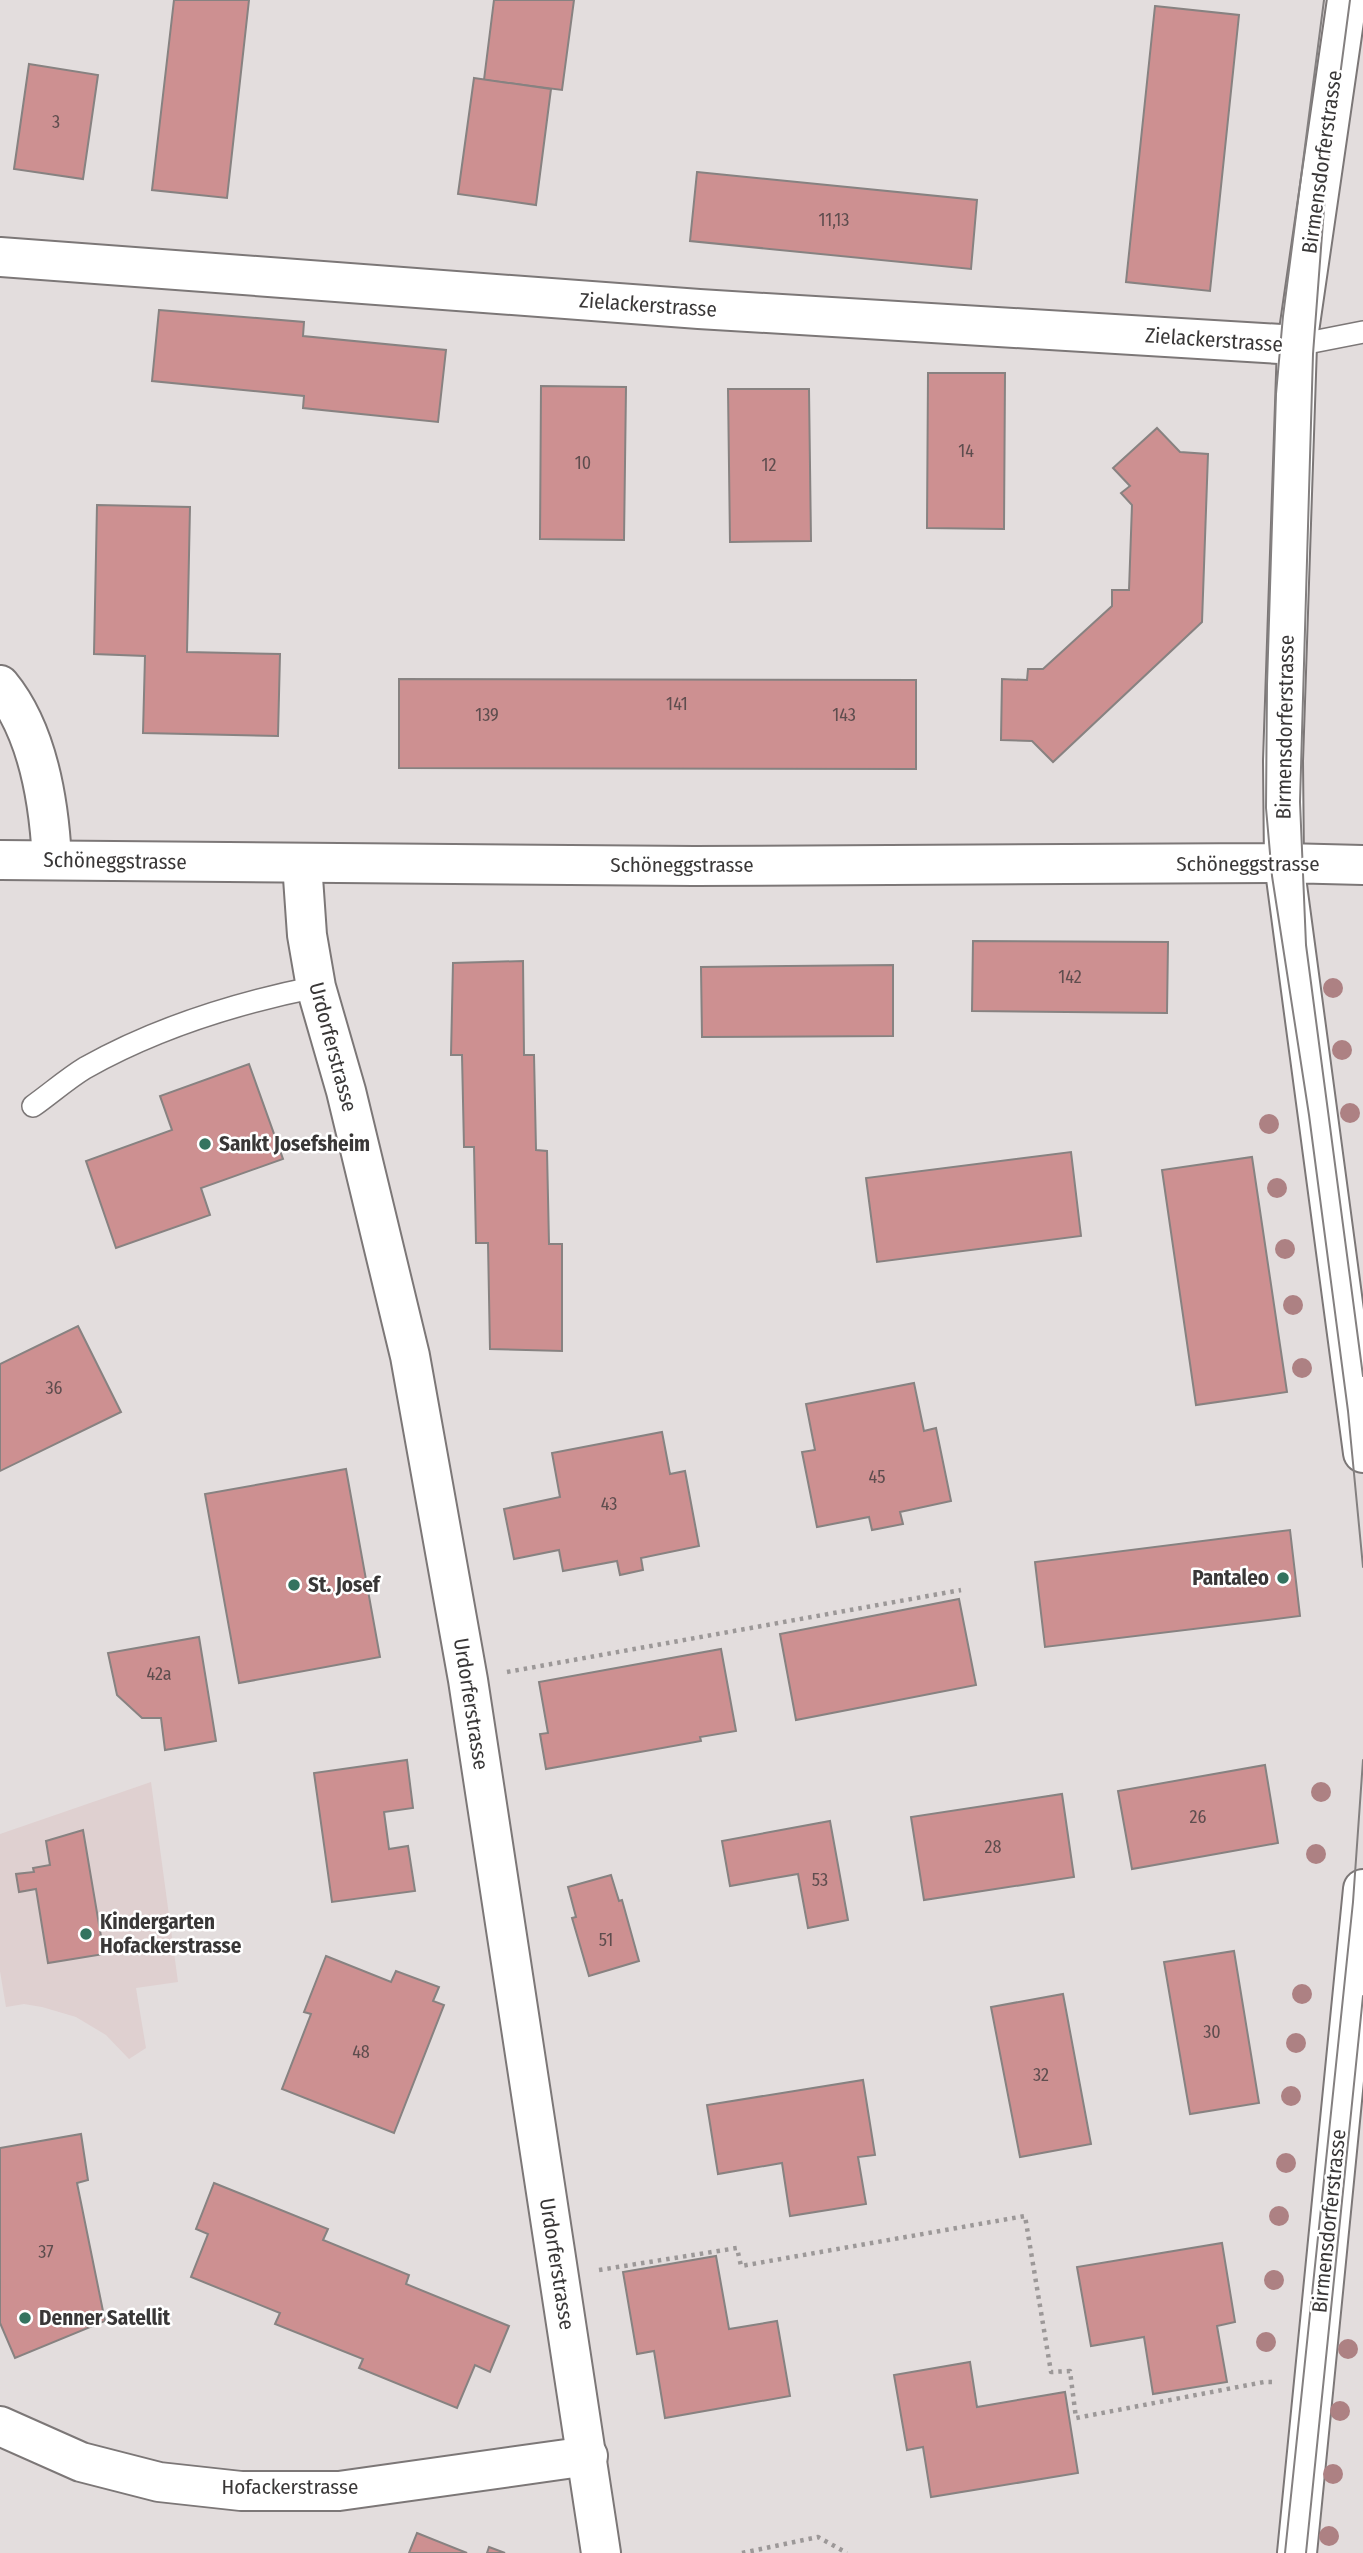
<svg xmlns="http://www.w3.org/2000/svg" width="1363" height="2553" font-family="'Fira Sans Condensed',sans-serif">
  <rect width="100%" height="100%" fill="#e3dddd"/>
  <path fill="#dfd0d0" d="M151,1782L178,1982L136,1988L146,2048L129,2059L106,2035L76,2017L42,2007L24,2004L6,2007L0,1971V1834Z"/>
  <g fill="#cd9091" stroke="#878281" stroke-width="2">
    <path d="M174,0H249L227,198L152,190Z"/>
    <path d="M494,0H574L562,90L484,80Z"/>
    <path d="M1155,6L1239,15L1210,291L1126,282Z"/>
    <path d="M29,64L98,75L83,179L14,169Z"/>
    <path d="M474,78L551,89L536,205L458,194Z"/>
    <path d="M697,172L977,200L971,269L690,241Z"/>
    <path d="M159,310L304,322L303,336L446,350L438,422L303,408L304,396L152,381Z"/>
    <path d="M928,373H1005L1004,529L927,528Z"/>
    <path d="M541,386L626,387L624,540L540,539Z"/>
    <path d="M728,389H809L811,541L730,542Z"/>
    <path d="M1157,428L1180,452L1208,454L1202,622L1053,762L1032,741L1001,740L1002,679L1027,680L1028,669H1043L1112,606V590H1129L1132,505L1121,493L1130,486L1113,468Z"/>
    <path d="M97,505L190,507L187,652L280,654L278,736L143,733L145,656L94,654Z"/>
    <path d="M399,679L916,680V769L399,768Z"/>
    <path d="M973,941L1168,942L1167,1013L972,1011Z"/>
    <path d="M523,961L524,1055H534L536,1150L547,1151L549,1244H562V1351L490,1349L488,1243H476L474,1147H464L462,1055H451L453,963Z"/>
    <path d="M893,965V1036L702,1037L701,967Z"/>
    <path d="M249,1064L283,1159L201,1188L210,1215L116,1248L86,1161L172,1130L160,1096Z"/>
    <path d="M1071,1152L1081,1236L877,1262L866,1178Z"/>
    <path d="M1252,1157L1287,1392L1196,1405L1162,1170Z"/>
    <path d="M78,1326L121,1412L0,1471V1364Z"/>
    <path d="M914,1383L924,1431L936,1428L951,1501L900,1512L903,1524L872,1530L869,1517L817,1527L802,1452L815,1450L806,1404Z"/>
    <path d="M662,1432L670,1474L685,1471L699,1546L641,1558L643,1570L620,1575L617,1561L563,1571L559,1550L514,1559L504,1509L560,1497L552,1453Z"/>
    <path d="M346,1469L380,1657L239,1683L205,1494Z"/>
    <path d="M1290,1530L1300,1616L1045,1647L1035,1562Z"/>
    <path d="M959,1599L976,1685L796,1720L780,1634Z"/>
    <path d="M199,1637L216,1741L165,1750L161,1718H142L117,1695L108,1653Z"/>
    <path d="M721,1649L736,1731L700,1737L701,1741L546,1769L540,1734L548,1733L539,1682Z"/>
    <path d="M407,1760L413,1808L384,1812L389,1849L408,1846L415,1891L332,1902L314,1773Z"/>
    <path d="M1265,1765L1278,1843L1132,1869L1118,1791Z"/>
    <path d="M1062,1794L1074,1877L924,1900L911,1817Z"/>
    <path d="M830,1821L848,1920L808,1928L798,1874L730,1886L722,1841Z"/>
    <path d="M83,1830L104,1954L48,1963L36,1889L19,1892L16,1874L34,1872L33,1868L50,1865L46,1841Z"/>
    <path d="M611,1875L619,1901L622,1900L639,1961L589,1976L572,1918L576,1917L568,1887Z"/>
    <path d="M1234,1951L1259,2103L1190,2114L1164,1962Z"/>
    <path d="M326,1956L391,1982L396,1971L439,1987L433,2001L444,2005L394,2133L282,2089L311,2014L304,2012Z"/>
    <path d="M1063,1994L1091,2144L1020,2157L991,2007Z"/>
    <path d="M863,2080L875,2155L858,2157L866,2204L790,2216L782,2163L718,2174L707,2105Z"/>
    <path d="M81,2134L88,2180L77,2183L105,2321L15,2358L0,2323V2148Z"/>
    <path d="M214,2183L328,2229L323,2240L409,2275L406,2284L509,2326L490,2372L475,2365L457,2408L359,2368L363,2359L275,2324L280,2313L191,2277L208,2234L196,2229Z"/>
    <path d="M1222,2243L1235,2322L1217,2326L1227,2382L1153,2394L1144,2337L1091,2346L1077,2267Z"/>
    <path d="M716,2256L729,2329L777,2321L790,2396L665,2418L654,2351L637,2354L623,2272Z"/>
    <path d="M970,2362L977,2407L1065,2392L1078,2473L931,2497L923,2447L907,2450L894,2375Z"/>
    <path d="M417,2533L467,2553H409Z"/>
    <path d="M489,2547L505,2553H487Z"/>
  </g>
  <g fill="none" stroke-linecap="round" stroke-linejoin="round">
    <defs>
      <g id="service">
        <path d="M1297,345L1363,332"/>
        <path d="M33,1106C50,1094 67,1079 85,1068C156,1028 236,1003 316,987"/>
      </g>
      <g id="minor">
        <path d="M0,257L699,309L1297,345"/>
        <path d="M302,863L307,935L316,987L346,1091L410,1356L468,1680L601,2553"/>
        <path d="M1363,865L1284,863L1363,1453"/>
        <path d="M0,2426L81,2462L159,2482L241,2491H339L588,2456"/>
        <path d="M1297,2553L1363,1889"/>
      </g>
      <g id="tertiary">
        <path d="M0,685C38,731 49,801 52,860"/>
        <path d="M0,860L694,866L1284,863L1283,761L1297,345L1347,0"/>
      </g>
    </defs>
    <use href="#service" stroke="#7c7777" stroke-width="24"/>
    <use href="#minor" stroke="#7c7777" stroke-width="42"/>
    <use href="#tertiary" stroke="#7c7777" stroke-width="42"/>
    <g stroke="#9c9898" stroke-width="4.5" stroke-dasharray="3.5 5" stroke-linecap="butt">
      <path d="M507,1672L961,1590"/>
      <path d="M599,2270L737,2248L741,2266L1025,2216L1051,2372L1070,2371L1076,2418L1264,2382H1275"/>
      <path d="M742,2553L818,2537L847,2553"/>
    </g>
    <use href="#service" stroke="#fff" stroke-width="21"/>
    <use href="#minor" stroke="#fff" stroke-width="38"/>
    <use href="#tertiary" stroke="#fff" stroke-width="38"/>
    <g stroke="#848080" stroke-width="2">
      <path d="M1324,0L1283,316L1276,394L1267,685L1266,808L1272,876L1309,1115L1348,1411L1363,1567"/>
      <path d="M1350,0L1326,182L1313,354L1300,802L1306,945L1363,1376"/>
      <path d="M1285,2553L1353,1902L1363,1760"/>
      <path d="M1306,2553L1363,1996"/>
    </g>
  </g>
  <g fill="#ad8183">
    <circle cx="1333" cy="988" r="10"/>
    <circle cx="1342" cy="1050" r="10"/>
    <circle cx="1350" cy="1113" r="10"/>
    <circle cx="1269" cy="1124" r="10"/>
    <circle cx="1277" cy="1188" r="10"/>
    <circle cx="1285" cy="1249" r="10"/>
    <circle cx="1293" cy="1305" r="10"/>
    <circle cx="1302" cy="1368" r="10"/>
    <circle cx="1321" cy="1792" r="10"/>
    <circle cx="1316" cy="1854" r="10"/>
    <circle cx="1302" cy="1994" r="10"/>
    <circle cx="1296" cy="2043" r="10"/>
    <circle cx="1291" cy="2096" r="10"/>
    <circle cx="1286" cy="2163" r="10"/>
    <circle cx="1279" cy="2216" r="10"/>
    <circle cx="1274" cy="2280" r="10"/>
    <circle cx="1266" cy="2342" r="10"/>
    <circle cx="1348" cy="2349" r="10"/>
    <circle cx="1340" cy="2411" r="10"/>
    <circle cx="1333" cy="2474" r="10"/>
    <circle cx="1329" cy="2536" r="10"/>
  </g>
  <g fill="#34735f" stroke="#fff" stroke-width="2.5">
    <circle cx="205" cy="1144" r="7"/>
    <circle cx="1283" cy="1578" r="7"/>
    <circle cx="294" cy="1585" r="7"/>
    <circle cx="86" cy="1934" r="7"/>
    <circle cx="25" cy="2318" r="7"/>
  </g>
  <g text-anchor="middle" dominant-baseline="central" stroke-width="5" stroke-linejoin="round" paint-order="stroke">
    <g font-size="18" fill="#5e4d4e">
      <text x="56" y="122">3</text>
      <text x="834" y="220">11,13</text>
      <text x="966" y="451">14</text>
      <text x="583" y="463">10</text>
      <text x="769" y="465">12</text>
      <text x="677" y="704">141</text>
      <text x="487" y="715">139</text>
      <text x="844" y="715">143</text>
      <text x="1070" y="977">142</text>
      <text x="54" y="1388">36</text>
      <text x="877" y="1477">45</text>
      <text x="609" y="1504">43</text>
      <text x="159" y="1674">42a</text>
      <text x="1198" y="1817">26</text>
      <text x="993" y="1847">28</text>
      <text x="820" y="1880">53</text>
      <text x="606" y="1940">51</text>
      <text x="1212" y="2032">30</text>
      <text x="361" y="2052">48</text>
      <text x="1041" y="2075">32</text>
      <text x="46" y="2252">37</text>
    </g>
    <g font-size="21" fill="#393737" stroke="#fff">
      <text transform="translate(1322 162) rotate(-82)">Birmensdorferstrasse</text>
      <text transform="translate(648 305) rotate(4)">Zielackerstrasse</text>
      <text transform="translate(1214 340) rotate(4)">Zielackerstrasse</text>
      <text transform="translate(1285 727) rotate(-89)">Birmensdorferstrasse</text>
      <text transform="translate(115 861) rotate(1)">Schöneggstrasse</text>
      <text x="1248" y="864">Schöneggstrasse</text>
      <text x="682" y="865">Schöneggstrasse</text>
      <text transform="translate(333 1047) rotate(75)">Urdorferstrasse</text>
      <text transform="translate(471 1704) rotate(81)">Urdorferstrasse</text>
      <text transform="translate(1329 2221) rotate(-84)">Birmensdorferstrasse</text>
      <text transform="translate(557 2264) rotate(81)">Urdorferstrasse</text>
      <text x="290" y="2487">Hofackerstrasse</text>
    </g>
    <g font-size="21" font-weight="bold" fill="#393737" stroke="#fff" text-anchor="start">
      <text x="219" y="1144">Sankt Josefsheim</text>
      <text x="1269" y="1578" text-anchor="end">Pantaleo</text>
      <text x="308" y="1585">St. Josef</text>
      <text x="100" y="1922">Kindergarten<tspan x="100" dy="24">Hofackerstrasse</tspan></text>
      <text x="39" y="2318">Denner Satellit</text>
    </g>
  </g>
</svg>
